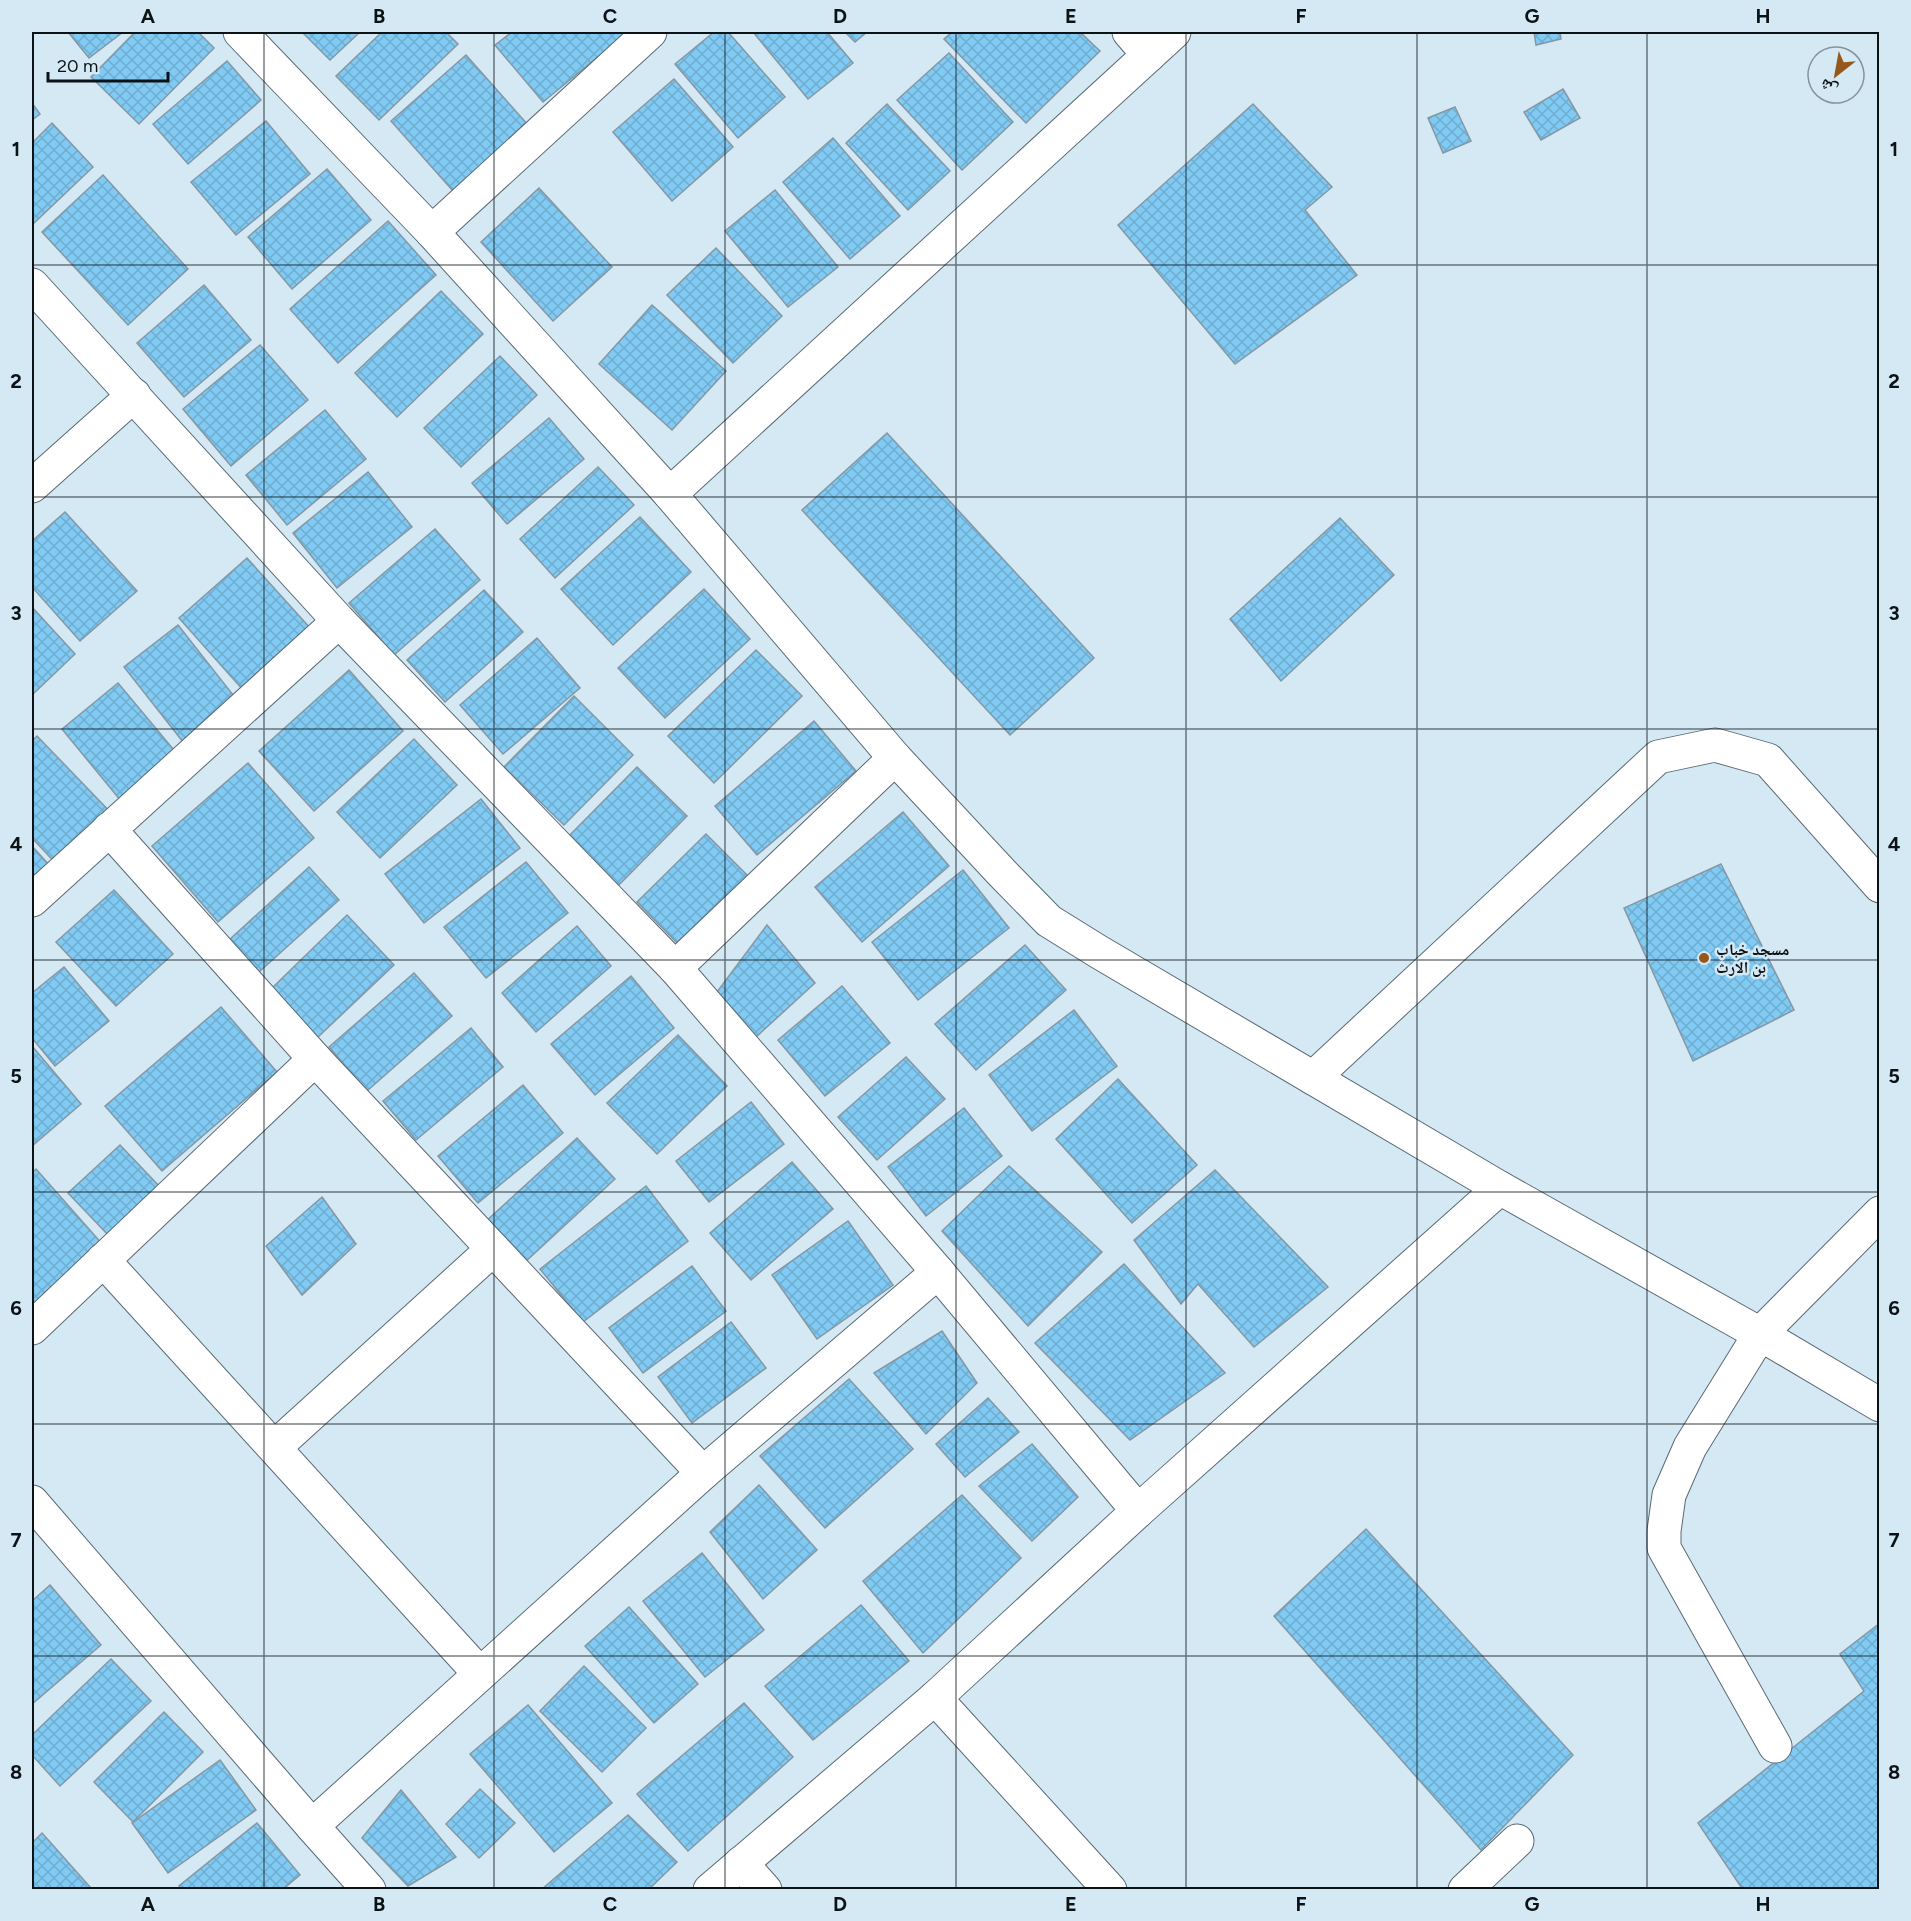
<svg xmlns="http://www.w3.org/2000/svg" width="1911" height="1921" font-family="Figtree,'Noto Naskh Arabic',sans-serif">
  <defs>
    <pattern id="building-cross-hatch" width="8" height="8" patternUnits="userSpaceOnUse" patternTransform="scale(1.5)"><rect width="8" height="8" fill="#81caf3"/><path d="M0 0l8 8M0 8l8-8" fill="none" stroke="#6eadd0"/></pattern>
  </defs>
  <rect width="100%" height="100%" fill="#d5e9f5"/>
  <g fill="url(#building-cross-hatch)" stroke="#8597a2" stroke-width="1.5">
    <path d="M68,32H123L89,58Z"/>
    <path d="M135,32H198L214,48L139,124L91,77Z"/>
    <path d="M302,32H360L330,60Z"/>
    <path d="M382,32H446L458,44L379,120L336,76Z"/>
    <path d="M512,32H628L543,102L495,45Z"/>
    <path d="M714,32H728L785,97L738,138L675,64Z"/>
    <path d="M753,32H827L853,63L808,99Z"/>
    <path d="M845,32H867L855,42Z"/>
    <path d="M952,32H1080L1100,51L1026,123L944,39Z"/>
    <path d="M1534,32H1560L1561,39L1536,45Z"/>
    <path d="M949,53L1013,122L962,170L897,100Z"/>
    <path d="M466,55L528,125L453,191L391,121Z"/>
    <path d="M227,61L261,100L188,164L153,124Z"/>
    <path d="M674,79L733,147L672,201L613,132Z"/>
    <path d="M1563,89L1580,118L1541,140L1524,112Z"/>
    <path d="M32,103L40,114L32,120Z"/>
    <path d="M887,104L950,171L908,210L846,143Z"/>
    <path d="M1253,104L1332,187L1305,210L1357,275L1235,364L1118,225Z"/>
    <path d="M1455,107L1471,141L1443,153L1428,118Z"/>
    <path d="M266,121L310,174L236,235L191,182Z"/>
    <path d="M52,123L93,167L32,225V143Z"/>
    <path d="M833,138L900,216L850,259L783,182Z"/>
    <path d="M327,169L371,220L292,289L248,237Z"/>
    <path d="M103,175L188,269L128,325L42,232Z"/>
    <path d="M539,188L612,267L553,321L481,242Z"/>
    <path d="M775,190L838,267L788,307L725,231Z"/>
    <path d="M388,221L436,275L338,363L290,309Z"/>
    <path d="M716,248L782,316L733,363L667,295Z"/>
    <path d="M204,285L251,340L184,397L137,343Z"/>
    <path d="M441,291L483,334L397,417L355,373Z"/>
    <path d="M652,305L726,371L672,430L599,364Z"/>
    <path d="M260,345L308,400L231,466L183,409Z"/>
    <path d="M500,356L537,395L461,467L424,428Z"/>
    <path d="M325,410L366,459L287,525L246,475Z"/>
    <path d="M549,418L584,459L507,524L472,483Z"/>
    <path d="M887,433L1094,658L1010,735L802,510Z"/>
    <path d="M598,467L634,505L555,578L520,539Z"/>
    <path d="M368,472L412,527L337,588L293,533Z"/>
    <path d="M65,512L137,591L80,641L32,587V541Z"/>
    <path d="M640,517L691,572L613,645L561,589Z"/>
    <path d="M1340,518L1394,575L1281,681L1230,619Z"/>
    <path d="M435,529L480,580L394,655L349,603Z"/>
    <path d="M247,558L311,629L243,690L179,618Z"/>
    <path d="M704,589L750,639L665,718L618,668Z"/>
    <path d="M484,590L523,632L445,702L407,660Z"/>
    <path d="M32,607L75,654L32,695Z"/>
    <path d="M178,625L237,700L183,742L124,667Z"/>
    <path d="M537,638L580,688L503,754L460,705Z"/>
    <path d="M756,650L802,696L714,783L668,736Z"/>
    <path d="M349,670L403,731L314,811L259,751Z"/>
    <path d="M118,683L178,755L121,801L62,729Z"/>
    <path d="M574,696L633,755L564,825L504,767Z"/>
    <path d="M814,721L856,771L757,855L715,806Z"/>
    <path d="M37,736L116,818L61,869L32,838V741Z"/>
    <path d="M414,739L457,785L380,858L337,812Z"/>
    <path d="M248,763L314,838L218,922L152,846Z"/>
    <path d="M637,767L687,816L614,890L564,841Z"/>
    <path d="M481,799L520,848L424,923L385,874Z"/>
    <path d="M903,812L949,866L862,942L815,887Z"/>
    <path d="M706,834L749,877L679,945L637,902Z"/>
    <path d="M32,846L51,867L32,885Z"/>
    <path d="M526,862L568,913L486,978L444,927Z"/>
    <path d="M1721,864L1794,1010L1693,1061L1624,908Z"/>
    <path d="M309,867L339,900L259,972L229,940Z"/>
    <path d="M963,870L1009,928L918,1000L872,942Z"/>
    <path d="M114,890L173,954L116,1006L56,942Z"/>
    <path d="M347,915L394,965L317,1038L270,990Z"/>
    <path d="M767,925L815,983L755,1038L717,992Z"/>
    <path d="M577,926L611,966L536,1032L502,993Z"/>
    <path d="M1025,945L1066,990L976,1070L935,1024Z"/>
    <path d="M64,967L109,1021L55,1066L32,1038V993Z"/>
    <path d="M414,973L452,1016L367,1091L329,1047Z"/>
    <path d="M631,976L674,1028L595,1095L551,1044Z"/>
    <path d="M842,986L890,1043L825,1096L778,1040Z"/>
    <path d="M221,1007L277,1072L162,1171L105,1106Z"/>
    <path d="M1074,1010L1117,1066L1032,1131L989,1075Z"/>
    <path d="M471,1028L503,1067L416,1140L383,1101Z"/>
    <path d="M678,1035L727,1086L657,1154L607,1103Z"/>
    <path d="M32,1046L81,1104L32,1146Z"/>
    <path d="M906,1057L945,1099L877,1160L838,1117Z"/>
    <path d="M1118,1079L1197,1165L1132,1223L1056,1139Z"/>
    <path d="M523,1085L563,1133L478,1203L438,1156Z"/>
    <path d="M751,1102L784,1144L709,1202L676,1161Z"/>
    <path d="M964,1108L1002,1156L926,1216L888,1167Z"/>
    <path d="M577,1138L615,1179L523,1264L484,1223Z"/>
    <path d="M120,1145L161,1188L110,1237L68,1193Z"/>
    <path d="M792,1162L833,1209L751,1280L710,1233Z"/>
    <path d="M1009,1166L1102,1252L1028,1326L942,1231Z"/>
    <path d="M36,1169L103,1245L32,1307V1173Z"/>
    <path d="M1215,1170L1328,1287L1254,1347L1198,1284L1181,1304L1134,1240Z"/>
    <path d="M646,1186L688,1241L583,1322L540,1269Z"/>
    <path d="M322,1197L356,1244L302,1295L266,1246Z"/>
    <path d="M848,1221L893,1285L817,1339L772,1275Z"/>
    <path d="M1124,1264L1225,1373L1130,1440L1035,1343Z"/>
    <path d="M692,1266L726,1311L643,1373L609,1328Z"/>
    <path d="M731,1322L766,1368L692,1423L658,1377Z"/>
    <path d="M942,1331L977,1383L926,1434L874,1373Z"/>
    <path d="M849,1379L913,1449L825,1528L760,1456Z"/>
    <path d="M988,1398L1019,1432L965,1477L936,1444Z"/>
    <path d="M1032,1444L1078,1497L1032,1541L979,1486Z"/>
    <path d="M759,1485L817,1550L763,1599L710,1532Z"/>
    <path d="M962,1495L1021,1558L923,1653L863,1581Z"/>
    <path d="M1366,1529L1573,1755L1481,1850L1274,1616Z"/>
    <path d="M702,1553L764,1630L705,1677L643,1601Z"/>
    <path d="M50,1585L101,1645L32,1704V1601Z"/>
    <path d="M861,1605L909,1661L813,1740L765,1686Z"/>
    <path d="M629,1607L698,1684L654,1723L585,1646Z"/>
    <path d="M1880,1623V1890H1743L1698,1823L1864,1691L1840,1654Z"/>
    <path d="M111,1659L151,1701L60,1786L32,1755V1735Z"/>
    <path d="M584,1666L646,1728L602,1772L540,1711Z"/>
    <path d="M744,1703L793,1757L688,1851L637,1794Z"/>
    <path d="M528,1705L612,1803L554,1852L470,1754Z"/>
    <path d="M164,1712L203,1752L133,1822L94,1782Z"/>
    <path d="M220,1760L256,1810L168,1873L132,1823Z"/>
    <path d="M480,1789L515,1823L479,1858L446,1824Z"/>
    <path d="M401,1790L456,1857L408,1886L362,1838Z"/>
    <path d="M628,1815L677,1862L648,1890H541Z"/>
    <path d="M257,1823L300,1875L282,1890H182L179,1886Z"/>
    <path d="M42,1833L90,1887L87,1890H32V1843Z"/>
  </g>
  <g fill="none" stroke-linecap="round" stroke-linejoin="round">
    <defs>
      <g id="minor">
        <path d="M240,32L432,232L670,494L895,758L1003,874L1049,921L1099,952L1500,1188L1760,1334L1880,1405"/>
        <path d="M1129,32L1149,55"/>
        <path d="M432,232L650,32"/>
        <path d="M32,285L339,621L675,968L938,1272L1138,1511"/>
        <path d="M32,486L134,395"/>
        <path d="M670,494L1174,32"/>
        <path d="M109,829L315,1059L703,1473"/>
        <path d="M32,900L339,621"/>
        <path d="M675,968L895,758"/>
        <path d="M1313,1078L1658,757L1715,745L1768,760L1880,886"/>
        <path d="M103,1260L480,1674"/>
        <path d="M32,1328L315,1059"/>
        <path d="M275,1447L493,1249"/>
        <path d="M32,1502L312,1826"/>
        <path d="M935,1698L1110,1890"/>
        <path d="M1775,1746L1664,1548V1531L1669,1495L1690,1447L1760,1334L1880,1213"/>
        <path d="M741,1863L765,1890"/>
        <path d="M369,1890L312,1826L703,1473L938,1272"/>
        <path d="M710,1890L935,1698L1138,1511L1500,1188"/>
        <path d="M1465,1890L1517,1841"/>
      </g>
    </defs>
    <use href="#minor" stroke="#596a75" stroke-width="35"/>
    <use href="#minor" stroke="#fff" stroke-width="33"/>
  </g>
  <path fill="none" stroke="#0c1317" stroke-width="1.5" stroke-opacity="0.55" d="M264,32V1890M494,32V1890M725,32V1890M956,32V1890M1186,32V1890M1417,32V1890M1647,32V1890M32,265H1880M32,497H1880M32,729H1880M32,960H1880M32,1192H1880M32,1424H1880M32,1656H1880"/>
  <circle fill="#95571d" stroke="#d5e9f5" stroke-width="2" cx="1704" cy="958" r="6"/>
  <g text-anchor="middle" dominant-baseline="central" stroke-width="5" stroke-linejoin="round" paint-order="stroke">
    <g font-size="16" font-weight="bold" fill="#0c1317" stroke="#d5e9f5" text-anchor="start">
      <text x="1716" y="949">مسجد خباب<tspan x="1716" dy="18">بن الارث</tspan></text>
    </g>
  </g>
  <rect width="1911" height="1921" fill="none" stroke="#d5e9f5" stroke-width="66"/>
  <g transform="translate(1836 75) rotate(211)"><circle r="28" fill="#d5e9f5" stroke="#85939c" stroke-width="1.5"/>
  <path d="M0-4.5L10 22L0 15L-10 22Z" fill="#95571d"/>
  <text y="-9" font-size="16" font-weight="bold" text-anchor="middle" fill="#0c1317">ش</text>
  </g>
  <path d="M48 72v9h120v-9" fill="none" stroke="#0c1317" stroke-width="3"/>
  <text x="57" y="72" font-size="18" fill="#0c1317" stroke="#d5e9f5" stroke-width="4.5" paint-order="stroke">20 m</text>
  <rect x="33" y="33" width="1845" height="1855" fill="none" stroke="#0c1317" stroke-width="2"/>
  <g font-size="20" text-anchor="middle" font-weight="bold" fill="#0c1317">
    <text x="148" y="23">A</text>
    <text x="379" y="23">B</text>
    <text x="610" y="23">C</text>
    <text x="840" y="23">D</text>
    <text x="1071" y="23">E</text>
    <text x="1301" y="23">F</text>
    <text x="1532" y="23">G</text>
    <text x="1763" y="23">H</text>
    <text x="16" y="156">1</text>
    <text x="1894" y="156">1</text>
    <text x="16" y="388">2</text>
    <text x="1894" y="388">2</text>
    <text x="16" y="620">3</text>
    <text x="1894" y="620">3</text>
    <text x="16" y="851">4</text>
    <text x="1894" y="851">4</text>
    <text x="16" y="1083">5</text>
    <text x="1894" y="1083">5</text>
    <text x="16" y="1315">6</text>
    <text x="1894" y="1315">6</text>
    <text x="16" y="1547">7</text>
    <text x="1894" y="1547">7</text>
    <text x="16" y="1779">8</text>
    <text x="1894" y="1779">8</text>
    <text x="148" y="1911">A</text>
    <text x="379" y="1911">B</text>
    <text x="610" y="1911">C</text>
    <text x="840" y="1911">D</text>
    <text x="1071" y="1911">E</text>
    <text x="1301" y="1911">F</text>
    <text x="1532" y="1911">G</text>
    <text x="1763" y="1911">H</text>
  </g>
</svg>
